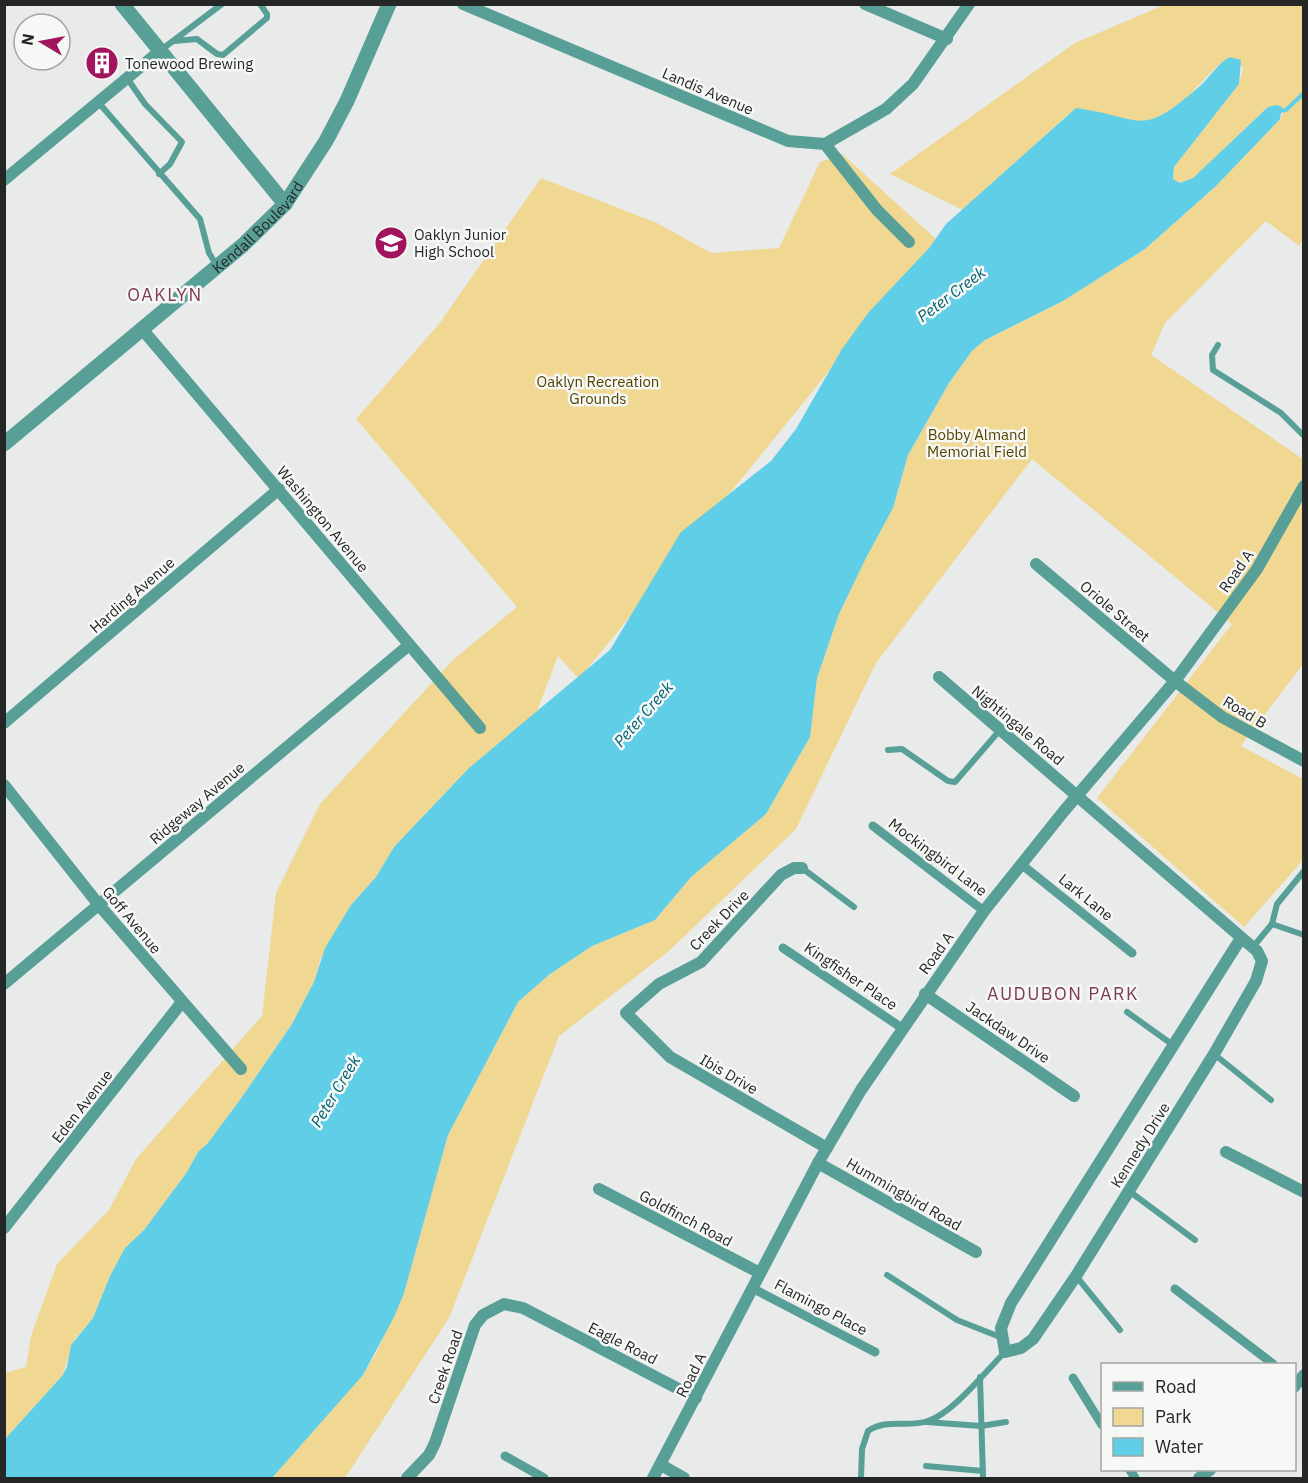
<svg xmlns="http://www.w3.org/2000/svg" width="1308" height="1483" font-family="'IBM Plex Sans',sans-serif">
  <rect width="100%" height="100%" fill="#e8ebe9"/>
  <g fill="#f0d792">
    <path d="M1164,5H1303V240L1299,246L1266,221L1165,323L1151,355L1303,459V664L1241,746L1303,779V860L1244,927L1097,798L1232,624L1032,459L876,663L796,829L669,951L559,1036L449,1318L345,1478H272L363,1375L376,1353L404,1292L448,1135L518,1002L550,974L592,946L655,920L691,877L766,814L810,737L817,678L839,614L866,558L893,508L908,455L949,383L972,351L985,340L1063,301L1145,249L1216,186L1280,119L1283,112L1280,105L1268,107L1193,178L1180,183L1173,179L1174,167L1239,84L1243,68L1231,57C1205,69 1183,115 1150,121C1124,126 1098,108 1072,111L963,210L890,174L1075,43Z"/>
    <path d="M842,154L936,239L579,679L558,656L536,714L469,768L394,847L376,877L351,905L321,958L314,982L292,1024L242,1097L208,1143L198,1152L187,1172L144,1230L125,1248L110,1276L93,1318L75,1339L62,1376L5,1439V1373L26,1367L31,1336L57,1264L109,1210L136,1159L262,1016L276,893L320,804L453,660L517,607L356,419L439,324L541,178L657,223L711,253L779,248L820,162Z"/>
  </g>
  <path fill="#61cee7" d="M1230,57L1241,60L1239,84L1174,167L1173,179L1180,183L1193,178L1268,107L1277,105L1282,107L1280,119L1216,186L1145,249L1063,301L985,340L972,351L949,383L908,455L893,508L866,558L839,614L817,678L810,737L766,814L691,877L655,920L592,946L550,974L518,1002L448,1135L404,1293L394,1317L363,1375L272,1478H5V1439L62,1376L67,1367L71,1345L93,1318L110,1276L125,1248L144,1230L187,1172L198,1152L208,1143L242,1097L292,1024L314,982L325,948L351,905L376,877L394,847L469,768L610,650L681,532L771,461L796,429L842,349L868,313L930,247L946,224L1076,108C1146,118 1139,139 1200,86C1210,77 1218,63 1230,57Z"/>
  <g fill="none" stroke-linecap="round" stroke-linejoin="round">
    <path stroke="#61cee7" stroke-width="4" d="M1279,111L1286,110L1304,93"/>
    <g stroke="#58a097" stroke-width="6">
      <path d="M174,41L197,39L217,54L223,55L267,18V14L260,4"/>
      <path d="M161,50L222,4"/>
      <path d="M127,78L145,104L182,142L170,164L159,174"/>
      <path d="M98,102L200,219L209,253L217,266"/>
      <path d="M1218,345L1212,355L1213,370L1281,413L1304,436"/>
      <path d="M888,750L902,749L948,781L955,782L1000,730"/>
      <path d="M802,868L854,907"/>
      <path d="M1272,924L1277,904L1304,871"/>
      <path d="M1253,947L1272,924L1304,935"/>
      <path d="M1127,1012L1173,1045"/>
      <path d="M1214,1054L1271,1100"/>
      <path d="M1129,1191L1195,1240"/>
      <path d="M887,1275L957,1320L1000,1337"/>
      <path d="M1076,1276L1120,1330"/>
      <path d="M980,1377L983,1478"/>
      <path d="M926,1422L981,1426L1006,1422"/>
      <path d="M926,1466L983,1471"/>
      <path d="M861,1478L862,1449L868,1431C887,1418 907,1428 928,1421C953,1413 985,1372 1005,1352"/>
    </g>
    <g stroke="#58a097" stroke-width="9">
      <path d="M873,826L984,911"/>
      <path d="M1021,864L1132,953"/>
      <path d="M783,948L902,1028"/>
      <path d="M752,1288L875,1352"/>
      <path d="M1175,1289L1273,1364"/>
      <path d="M1073,1378L1102,1425"/>
      <path d="M505,1456L544,1478"/>
      <path d="M1130,1470L1135,1478"/>
    </g>
    <g stroke="#58a097" stroke-width="12">
      <path d="M463,4L788,141L825,144L877,210L909,242"/>
      <path d="M865,4L947,39"/>
      <path d="M825,144L886,109L913,84L969,4"/>
      <path d="M4,180L161,50"/>
      <path d="M142,329L480,728"/>
      <path d="M1036,564L1175,681L1222,717L1304,761"/>
      <path d="M939,677L1257,951L1262,961L1256,981L1214,1054L1076,1276L1033,1339L1021,1348L1005,1352L1001,1328L1011,1303L1241,938"/>
      <path d="M4,723L279,489"/>
      <path d="M4,785L99,905L241,1069"/>
      <path d="M802,868H794L781,875L701,962L659,984L626,1013L670,1057L827,1148"/>
      <path d="M4,984L409,645"/>
      <path d="M925,994L1074,1096"/>
      <path d="M1226,1152L1304,1192"/>
      <path d="M818,1163L976,1252"/>
      <path d="M599,1189L760,1273"/>
      <path d="M4,1228L182,1002"/>
      <path d="M1294,1387L1304,1375"/>
      <path d="M661,1465L684,1478"/>
      <path d="M407,1478L429,1455L435,1443L475,1325L483,1315L504,1304L523,1308L696,1398"/>
      <path d="M653,1478L818,1163L861,1090L984,911L1064,811L1175,681L1257,569L1304,486"/>
      <path d="M1199,1478L1210,1470"/>
    </g>
    <g stroke="#58a097" stroke-width="15">
      <path d="M122,4L285,204"/>
      <path id="s1" d="M4,444L243,245L285,204L326,141L347,101L389,4"/>
    </g>
  </g>
  <defs>
    <symbol id="building-disc" viewBox="-11 -11 22 22"><circle r="9.5" fill="#a1155e" stroke="#f6f8f6"/><path d="M-4-6H4V6H1V3H-1V6H-4ZM-2.5-4.3h1.7v1.8h-1.7ZM.8-4.3h1.7v1.8H.8ZM-2.5-1h1.7V.8h-1.7ZM.8-1h1.7V.8H.8Z" fill="#fff"/></symbol>
    <symbol id="school-disc" viewBox="-11 -11 22 22"><circle r="9.5" fill="#a1155e" stroke="#f6f8f6"/><path d="M0-5L7-2L0 1L-7-2ZM-4 1L0 2.5L4 1V4Q0 6-4 4Z" fill="#fff"/></symbol>
  </defs>
  <g fill-rule="evenodd">
    <use href="#building-disc" x="83" y="44" width="38" height="38"/>
    <use href="#school-disc" x="372" y="224" width="38" height="38"/>
  </g>
  <g text-anchor="middle" dominant-baseline="central" stroke-width="5" stroke-linejoin="round" paint-order="stroke">
    <g font-size="15" fill="#252626" stroke="#f6f8f6" text-anchor="start">
      <text x="125" y="63">Tonewood Brewing</text>
      <text x="414" y="234">Oaklyn Junior<tspan x="414" dy="17">High School</tspan></text>
    </g>
    <g font-size="15" fill="#252626" stroke="#f6f8f6">
      <text transform="translate(708 91) rotate(23)">Landis Avenue</text>
      <text stroke="none"><textPath href="#s1" startOffset="334">Kendall Boulevard</textPath></text>
      <text transform="translate(323 519) rotate(50)">Washington Avenue</text>
      <text transform="translate(1236 571) rotate(-55)">Road A</text>
      <text transform="translate(132 595) rotate(-41)">Harding Avenue</text>
      <text transform="translate(1115 611) rotate(40)">Oriole Street</text>
      <text transform="translate(1245 712) rotate(31)">Road B</text>
      <text transform="translate(1018 725) rotate(40)">Nightingale Road</text>
      <text transform="translate(197 803) rotate(-40)">Ridgeway Avenue</text>
      <text transform="translate(938 857) rotate(37)">Mockingbird Lane</text>
      <text transform="translate(1086 897) rotate(39)">Lark Lane</text>
      <text transform="translate(132 920) rotate(50)">Goff Avenue</text>
      <text transform="translate(719 920) rotate(-46)">Creek Drive</text>
      <text transform="translate(936 953) rotate(-54)">Road A</text>
      <text transform="translate(851 976) rotate(34)">Kingfisher Place</text>
      <text transform="translate(1008 1032) rotate(34)">Jackdaw Drive</text>
      <text transform="translate(729 1074) rotate(30)">Ibis Drive</text>
      <text transform="translate(82 1106) rotate(-52)">Eden Avenue</text>
      <text transform="translate(1140 1145) rotate(-58)">Kennedy Drive</text>
      <text transform="translate(904 1194) rotate(30)">Hummingbird Road</text>
      <text transform="translate(686 1218) rotate(28)">Goldfinch Road</text>
      <text transform="translate(821 1307) rotate(28)">Flamingo Place</text>
      <text transform="translate(623 1343) rotate(27)">Eagle Road</text>
      <text transform="translate(445 1367) rotate(-71)">Creek Road</text>
      <text transform="translate(691 1375) rotate(-63)">Road A</text>
    </g>
    <g font-size="15" fill="#554200" stroke="#f6f8f6">
      <text x="598" y="381">Oaklyn Recreation<tspan x="598" dy="17">Grounds</tspan></text>
      <text x="977" y="434">Bobby Almand<tspan x="977" dy="17">Memorial Field</tspan></text>
    </g>
    <g font-size="16" font-style="italic" fill="#006172" stroke="#f6f8f6">
      <text transform="translate(951 294) rotate(-37)">Peter Creek</text>
      <text transform="translate(643 714) rotate(-49)">Peter Creek</text>
      <text transform="translate(335 1091) rotate(-59)">Peter Creek</text>
    </g>
    <g font-size="18" letter-spacing="1.5" fill="#7f3b57" stroke="#f6f8f6">
      <text x="165" y="294">OAKLYN</text>
      <text x="1063" y="993">AUDUBON PARK</text>
    </g>
  </g>
  <rect width="1308" height="1483" fill="none" stroke="#252626" stroke-width="12"/>
  <rect x="1101" y="1363" width="195" height="108" fill="#f6f8f6" stroke="#a2a4a3" stroke-width="1.5"/>
  <rect x="1113" y="1382" width="30" height="9" fill="#58a097" stroke="#a2a4a3" stroke-width="1.5"/>
  <text x="1155" y="1393" font-size="18" fill="#252626">Road</text>
  <rect x="1113" y="1408" width="30" height="18" fill="#f0d792" stroke="#a2a4a3" stroke-width="1.5"/>
  <text x="1155" y="1423" font-size="18" fill="#252626">Park</text>
  <rect x="1113" y="1438" width="30" height="18" fill="#61cee7" stroke="#a2a4a3" stroke-width="1.5"/>
  <text x="1155" y="1453" font-size="18" fill="#252626">Water</text>
  <g transform="translate(42 42) rotate(280)"><circle r="28" fill="#f6f8f6" stroke="#a2a4a3" stroke-width="1.5"/>
  <path d="M0-4.5L10 22L0 15L-10 22Z" fill="#a1155e"/>
  <text y="-9" font-size="16" font-weight="bold" text-anchor="middle" fill="#252626">N</text>
  </g>
</svg>
